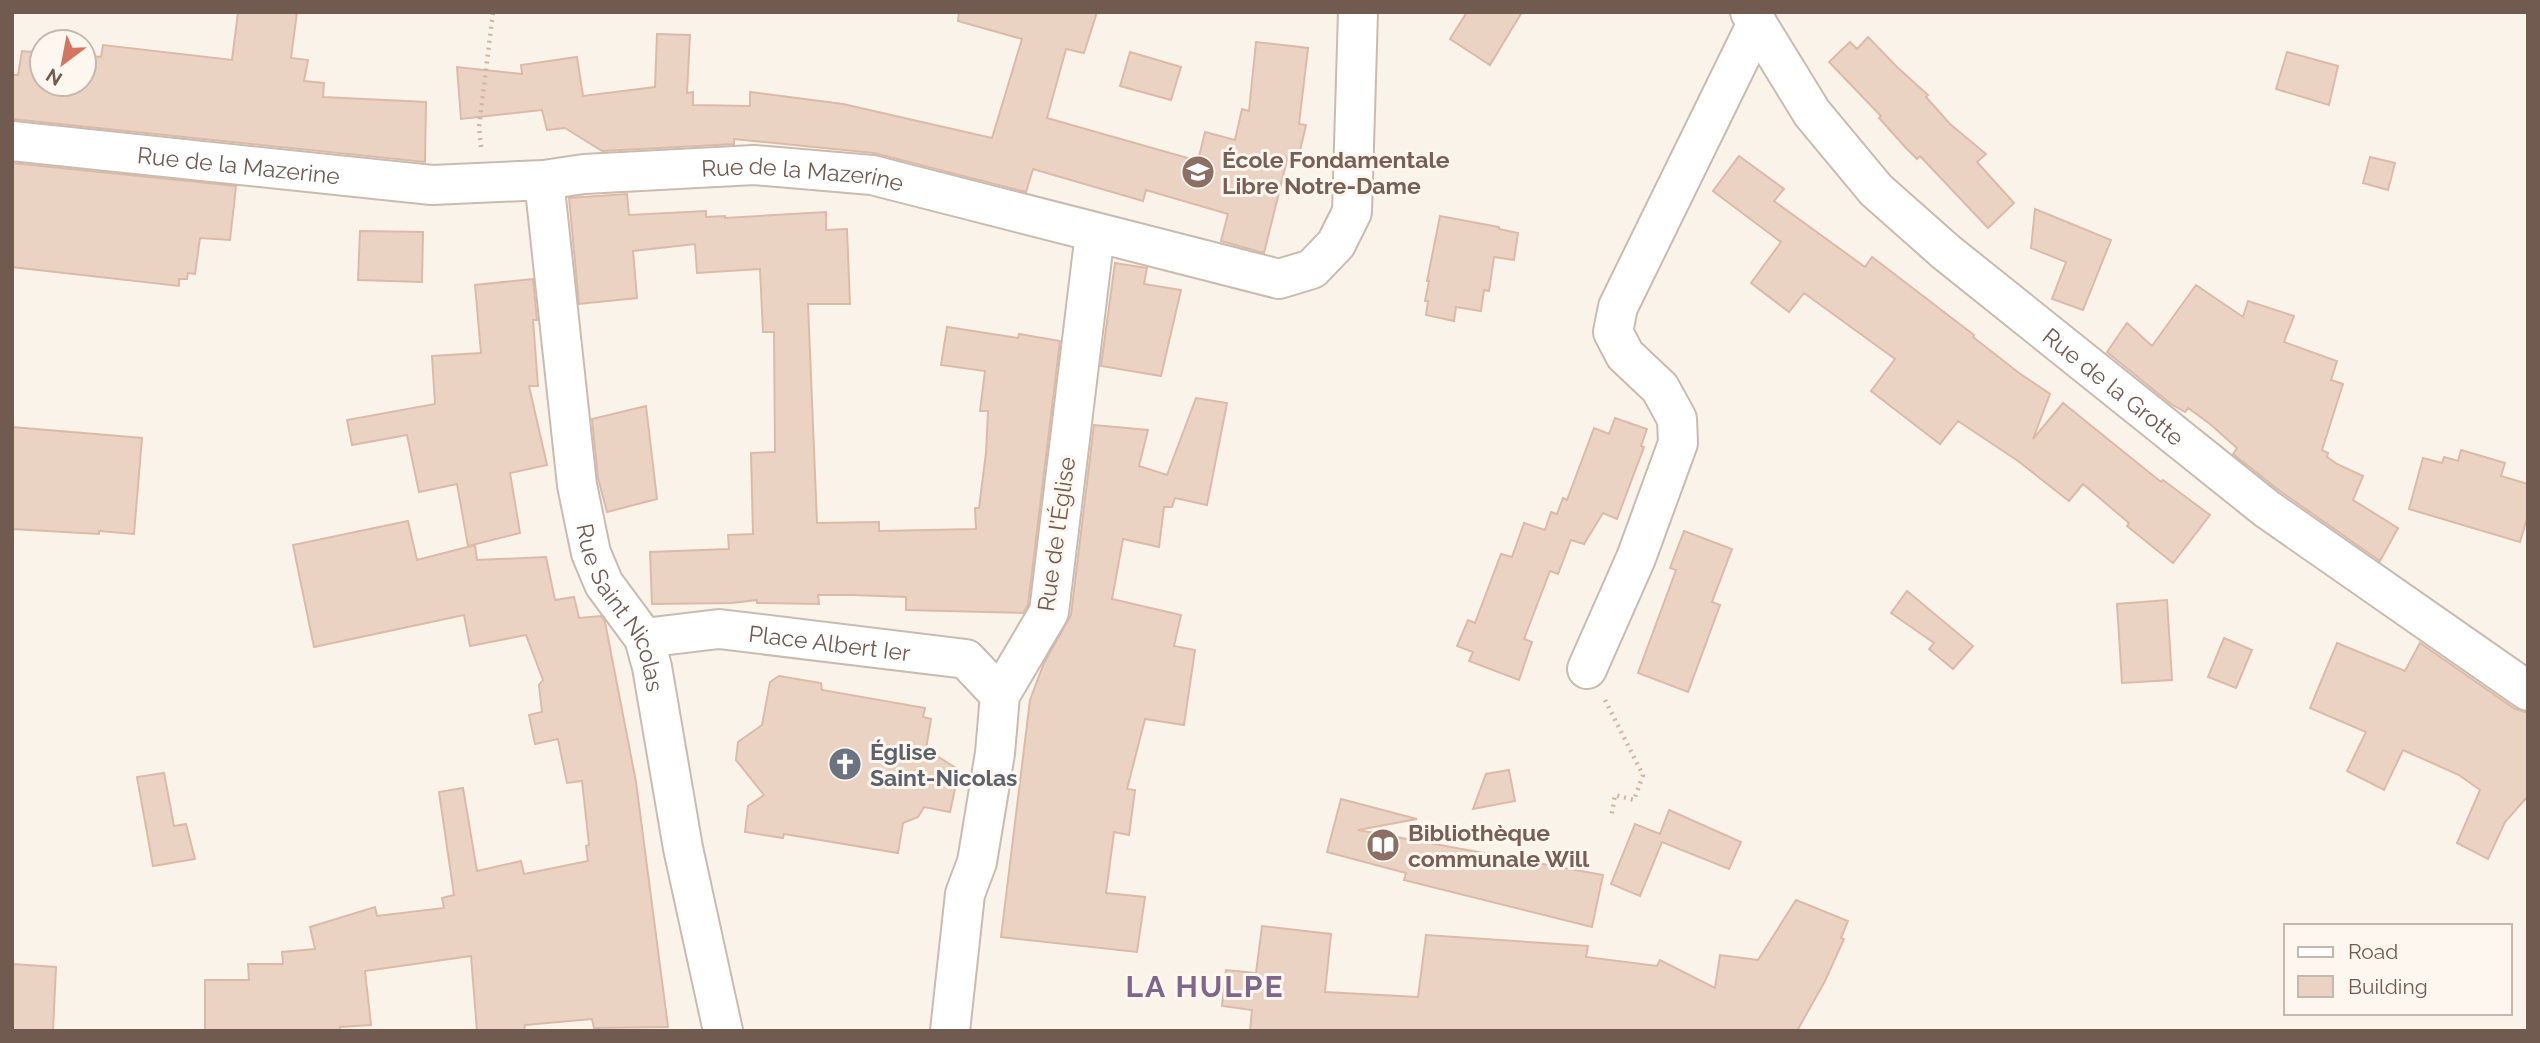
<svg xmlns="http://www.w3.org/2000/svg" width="2540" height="1043" font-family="Raleway,sans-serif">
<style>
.building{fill:#ebd3c4;stroke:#dcbaa7;stroke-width:2}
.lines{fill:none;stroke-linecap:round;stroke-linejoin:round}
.minor-casing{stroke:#cabbb0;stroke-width:42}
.path{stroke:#d0b6a7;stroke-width:4.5;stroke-dasharray:2 5;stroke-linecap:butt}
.minor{stroke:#fff;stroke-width:38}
.labels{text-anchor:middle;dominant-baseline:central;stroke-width:6;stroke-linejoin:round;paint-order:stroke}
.education-label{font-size:23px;font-weight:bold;fill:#785e54;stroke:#fdf7ef;text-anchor:start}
.street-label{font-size:23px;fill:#715b50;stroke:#fdf7ef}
.worship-label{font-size:23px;font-weight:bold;fill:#5b616d;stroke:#fdf7ef;text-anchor:start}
.district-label{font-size:30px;font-weight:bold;letter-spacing:2px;fill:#7f678c;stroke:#fdf7ef}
</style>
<rect width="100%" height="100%" fill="#faf3e9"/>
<path class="building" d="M 238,12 L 297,12 L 291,58 L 308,60 L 304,81 L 324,83 L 323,97 L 426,102 L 425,162 L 12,119 L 12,75 L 18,75 L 22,51 L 42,53 L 42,84 L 84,84 L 84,55 L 101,57 L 103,45 L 232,60 Z
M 959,12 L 1097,12 L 1084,53 L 1066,49 L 1047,118 L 1198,161 L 1205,132 L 1235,140 L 1242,109 L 1249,111 L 1256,42 L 1308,48 L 1299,124 L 1306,125 L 1298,159 L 1288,156 L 1264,253 L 1221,241 L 1228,214 L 1146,190 L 1143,201 L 1033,169 L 1026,192 L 874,153 L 734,139 L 734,144 L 602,151 L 565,128 L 547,130 L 542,110 L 461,119 L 457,67 L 522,74 L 521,65 L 577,57 L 583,96 L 655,87 L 657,34 L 690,35 L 687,93 L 693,92 L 693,105 L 750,106 L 750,92 L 843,104 L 992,138 L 1022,39 L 958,21 Z
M 1467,12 L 1522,12 L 1490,65 L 1450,39 Z
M 1868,37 L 1897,67 L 1928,95 L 1926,97 L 1950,124 L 1986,154 L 1977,162 L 2014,203 L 1988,228 L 1920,156 L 1917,159 L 1906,148 L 1879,118 L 1881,116 L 1829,62 L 1850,42 L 1857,49 Z
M 1130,52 L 1181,67 L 1171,100 L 1120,86 Z
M 2287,52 L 2338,66 L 2329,105 L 2276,89 Z
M 1739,156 L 1784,189 L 1774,201 L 1865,267 L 1872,257 L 1974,335 L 1973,337 L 2019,373 L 2050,394 L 2033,439 L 2063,403 L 2161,482 L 2163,480 L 2210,515 L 2173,563 L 2127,526 L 2129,523 L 2083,484 L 2069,501 L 2018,461 L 1958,421 L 1940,444 L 1871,391 L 1895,359 L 1804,293 L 1789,312 L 1751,283 L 1781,242 L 1713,191 Z
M 2370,157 L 2395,163 L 2388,190 L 2363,183 Z
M 12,163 L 236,186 L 230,240 L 200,238 L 195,274 L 188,273 L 187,279 L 179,279 L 179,286 L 12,267 Z
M 627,194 L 629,215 L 706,211 L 706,217 L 725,216 L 725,218 L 826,212 L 826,230 L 847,229 L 850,304 L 808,304 L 817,523 L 879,522 L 879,531 L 976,529 L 975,508 L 979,508 L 986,453 L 988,411 L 980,411 L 985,371 L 941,365 L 947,327 L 1018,338 L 1019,334 L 1060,341 L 1028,605 L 1023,613 L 906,610 L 906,597 L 853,595 L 818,595 L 819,604 L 757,603 L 757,600 L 732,603 L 652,604 L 650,552 L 729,549 L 728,535 L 753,534 L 751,453 L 775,452 L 774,332 L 763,332 L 760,269 L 697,273 L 695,244 L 633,251 L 637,298 L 579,304 L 569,198 Z
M 2035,209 L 2111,240 L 2083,310 L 2052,299 L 2066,262 L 2031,248 Z
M 1440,216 L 1499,227 L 1499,229 L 1518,233 L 1514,260 L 1494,257 L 1489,291 L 1484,290 L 1481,311 L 1456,307 L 1454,321 L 1426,315 L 1428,301 L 1425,301 L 1429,281 L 1427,281 Z
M 360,231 L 423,232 L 422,282 L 358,280 Z
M 1115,263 L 1147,268 L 1144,284 L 1181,290 L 1161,376 L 1101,366 Z
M 533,279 L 537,320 L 533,320 L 538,386 L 529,386 L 547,465 L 510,473 L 520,533 L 468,546 L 457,484 L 419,492 L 407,435 L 352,445 L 347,420 L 435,404 L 432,356 L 481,353 L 475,285 Z
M 2196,285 L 2243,317 L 2248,301 L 2294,316 L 2284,342 L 2337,361 L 2331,380 L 2343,384 L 2322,450 L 2328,453 L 2327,457 L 2337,464 L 2363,476 L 2353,500 L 2398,528 L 2380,561 L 2280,491 L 2233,454 L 2237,448 L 2210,424 L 2188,408 L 2185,412 L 2171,404 L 2107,352 L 2127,323 L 2152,346 Z
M 1196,398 L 1227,403 L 1207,505 L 1175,498 L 1172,507 L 1164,507 L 1159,547 L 1123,539 L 1112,599 L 1181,615 L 1174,646 L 1195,650 L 1184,725 L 1145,719 L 1127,789 L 1135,790 L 1129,835 L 1114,832 L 1106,893 L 1145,897 L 1137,952 L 1001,937 L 1030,700 L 1044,663 L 1071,615 L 1094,425 L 1148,430 L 1139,466 L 1167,475 Z
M 646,406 L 657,499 L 607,512 L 598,478 L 592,419 Z
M 1615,418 L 1647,429 L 1641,446 L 1644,447 L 1617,519 L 1603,513 L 1584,544 L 1571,540 L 1558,574 L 1550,571 L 1524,639 L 1532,642 L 1519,680 L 1469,661 L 1473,652 L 1457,646 L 1468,620 L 1475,623 L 1501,554 L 1512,557 L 1524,523 L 1545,530 L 1551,512 L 1557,514 L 1563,498 L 1567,500 L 1594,428 L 1609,434 Z
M 12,427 L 142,438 L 134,534 L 99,531 L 99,534 L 12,529 Z
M 2461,450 L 2505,463 L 2501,476 L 2528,484 L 2528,515 L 2520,542 L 2409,509 L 2423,458 L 2442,463 L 2444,457 L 2458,461 Z
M 408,521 L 417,560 L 475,545 L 477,560 L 546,557 L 555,600 L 574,597 L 579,618 L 601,616 L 605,622 L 636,782 L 668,1027 L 594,1028 L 592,1019 L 525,1025 L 524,1031 L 477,1031 L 471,956 L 365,971 L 371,1025 L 340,1027 L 340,1031 L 205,1031 L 205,980 L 249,980 L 248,964 L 283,964 L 282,952 L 315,949 L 310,927 L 375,907 L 377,916 L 444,908 L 442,898 L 454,895 L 439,792 L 463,788 L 477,871 L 521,861 L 524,874 L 588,861 L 586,846 L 589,845 L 582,781 L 567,783 L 558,739 L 535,744 L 529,715 L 542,712 L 539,685 L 543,680 L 526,635 L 470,646 L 464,615 L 314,647 L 293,545 Z
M 1684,531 L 1732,549 L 1712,602 L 1720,605 L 1688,692 L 1638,673 L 1676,570 L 1670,568 Z
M 1907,591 L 1973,646 L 1953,669 L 1929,649 L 1934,643 L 1891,613 Z
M 2167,600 L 2172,680 L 2122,683 L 2117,604 Z
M 2224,638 L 2252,650 L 2236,688 L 2208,677 Z
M 2337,643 L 2405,671 L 2420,643 L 2515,709 L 2528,713 L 2528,796 L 2505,822 L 2488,859 L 2457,843 L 2480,790 L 2459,775 L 2403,750 L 2384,790 L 2347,771 L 2366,732 L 2310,708 Z
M 779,676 L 821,683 L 822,690 L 925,708 L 923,717 L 931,719 L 926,749 L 959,770 L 950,812 L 924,807 L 918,817 L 903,823 L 898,853 L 784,834 L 783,838 L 745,832 L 748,806 L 764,795 L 736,760 L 738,742 L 762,725 L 770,682 Z
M 1509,770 L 1515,801 L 1473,809 L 1486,774 Z
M 164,773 L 174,826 L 186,824 L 195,859 L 153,866 L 137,777 Z
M 1341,799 L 1417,819 L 1358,830 L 1603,875 L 1592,927 L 1404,880 L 1406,873 L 1327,852 Z
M 1669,810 L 1741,842 L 1729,869 L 1662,842 L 1640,896 L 1611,884 L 1635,824 L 1660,834 Z
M 1796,900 L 1848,921 L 1841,938 L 1844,939 L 1825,981 L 1797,1031 L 1250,1031 L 1252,1010 L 1222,1006 L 1226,970 L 1256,973 L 1262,926 L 1331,934 L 1325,992 L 1418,997 L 1426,935 L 1588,946 L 1586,957 L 1657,966 L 1660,960 L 1715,988 L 1720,955 L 1758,960 Z
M 12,964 L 56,967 L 53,1031 L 12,1031 Z"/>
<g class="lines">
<defs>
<g id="minor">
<path id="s1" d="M 1750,12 L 1812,113 L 1876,190 L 1946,252 L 2267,509 L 2528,691"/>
<path id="s2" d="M 12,141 L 432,185 L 544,180 L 584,174 L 754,165 L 872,175 L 1279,279 L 1312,269 L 1336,244 L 1352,212 L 1358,12"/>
<path id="s3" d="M 544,180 L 577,485 L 591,553 L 604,584 L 644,638 L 652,667 L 683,848 L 723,1031"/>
<path id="s4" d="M 644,638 L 719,629 L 966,659 L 1000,695"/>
<path d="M 1587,669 L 1636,558 L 1678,443 L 1677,419 L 1660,388 L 1625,355 L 1613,332 L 1618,307 L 1757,23"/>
<path d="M 950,1031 L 965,894 L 977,862 L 995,753 L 1000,695 L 1049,612 L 1095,233"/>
</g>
</defs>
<use href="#minor" class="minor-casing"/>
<path class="path" d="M 481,147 L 479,127 L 493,12
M 1605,700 L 1643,775 L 1634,800 L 1615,795 L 1611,818"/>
<use href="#minor" class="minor"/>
</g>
<defs>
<symbol id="school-disc" viewBox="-11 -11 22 22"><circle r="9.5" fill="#8d6e63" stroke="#fdf7ef"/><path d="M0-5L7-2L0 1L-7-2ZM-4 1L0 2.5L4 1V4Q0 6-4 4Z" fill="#fff"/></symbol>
<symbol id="church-disc" viewBox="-11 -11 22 22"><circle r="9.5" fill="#6b7280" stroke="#fdf7ef"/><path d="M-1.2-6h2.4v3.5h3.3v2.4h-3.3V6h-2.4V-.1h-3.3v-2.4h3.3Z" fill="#fff"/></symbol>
<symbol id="library-disc" viewBox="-11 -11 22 22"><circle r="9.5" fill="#8d6e63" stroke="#fdf7ef"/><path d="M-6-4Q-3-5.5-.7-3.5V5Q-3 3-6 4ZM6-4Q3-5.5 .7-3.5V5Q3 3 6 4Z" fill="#fff"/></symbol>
</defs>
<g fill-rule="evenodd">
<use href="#school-disc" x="1179" y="153" width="38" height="38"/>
<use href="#church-disc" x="826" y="745" width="38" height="38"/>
<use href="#library-disc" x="1364" y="826" width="38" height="38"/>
</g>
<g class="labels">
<g class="education-label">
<text x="1222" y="159">École Fondamentale<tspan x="1222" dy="26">Libre Notre-Dame</tspan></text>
<text x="1408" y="832">Bibliothèque<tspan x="1408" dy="26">communale Will</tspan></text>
</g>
<g class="street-label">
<text stroke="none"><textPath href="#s2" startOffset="228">Rue de la Mazerine</textPath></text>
<text stroke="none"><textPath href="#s2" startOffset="794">Rue de la Mazerine</textPath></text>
<text stroke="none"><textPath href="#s1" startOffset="527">Rue de la Grotte</textPath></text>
<text transform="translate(1056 534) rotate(-82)">Rue de l'Église</text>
<text stroke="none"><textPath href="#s3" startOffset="439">Rue Saint Nicolas</textPath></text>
<text stroke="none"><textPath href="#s4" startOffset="187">Place Albert Ier</textPath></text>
</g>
<g class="worship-label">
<text x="870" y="751">Église<tspan x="870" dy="26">Saint-Nicolas</tspan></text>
</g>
<g class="district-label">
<text x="1205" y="986">LA HULPE</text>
</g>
</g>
<rect width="2540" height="1043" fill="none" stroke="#715b50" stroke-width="28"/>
<rect x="2284" y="924" width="228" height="91" fill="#fdf7ef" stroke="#c5b9af" stroke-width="2"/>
<rect x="2298" y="947" width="35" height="10" fill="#ffffff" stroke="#c5b9af" stroke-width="2"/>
<text x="2348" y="959" font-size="21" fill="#715b50">Road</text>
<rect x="2298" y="976" width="35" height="21" fill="#ebd3c4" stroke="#c5b9af" stroke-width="2"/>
<text x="2348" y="994" font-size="21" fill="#715b50">Building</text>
<g transform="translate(63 63) rotate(212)"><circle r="33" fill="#fdf7ef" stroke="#c5b9af" stroke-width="2"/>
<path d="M0-5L12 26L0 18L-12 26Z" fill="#d3765f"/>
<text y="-10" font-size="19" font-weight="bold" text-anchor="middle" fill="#715b50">N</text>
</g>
</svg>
